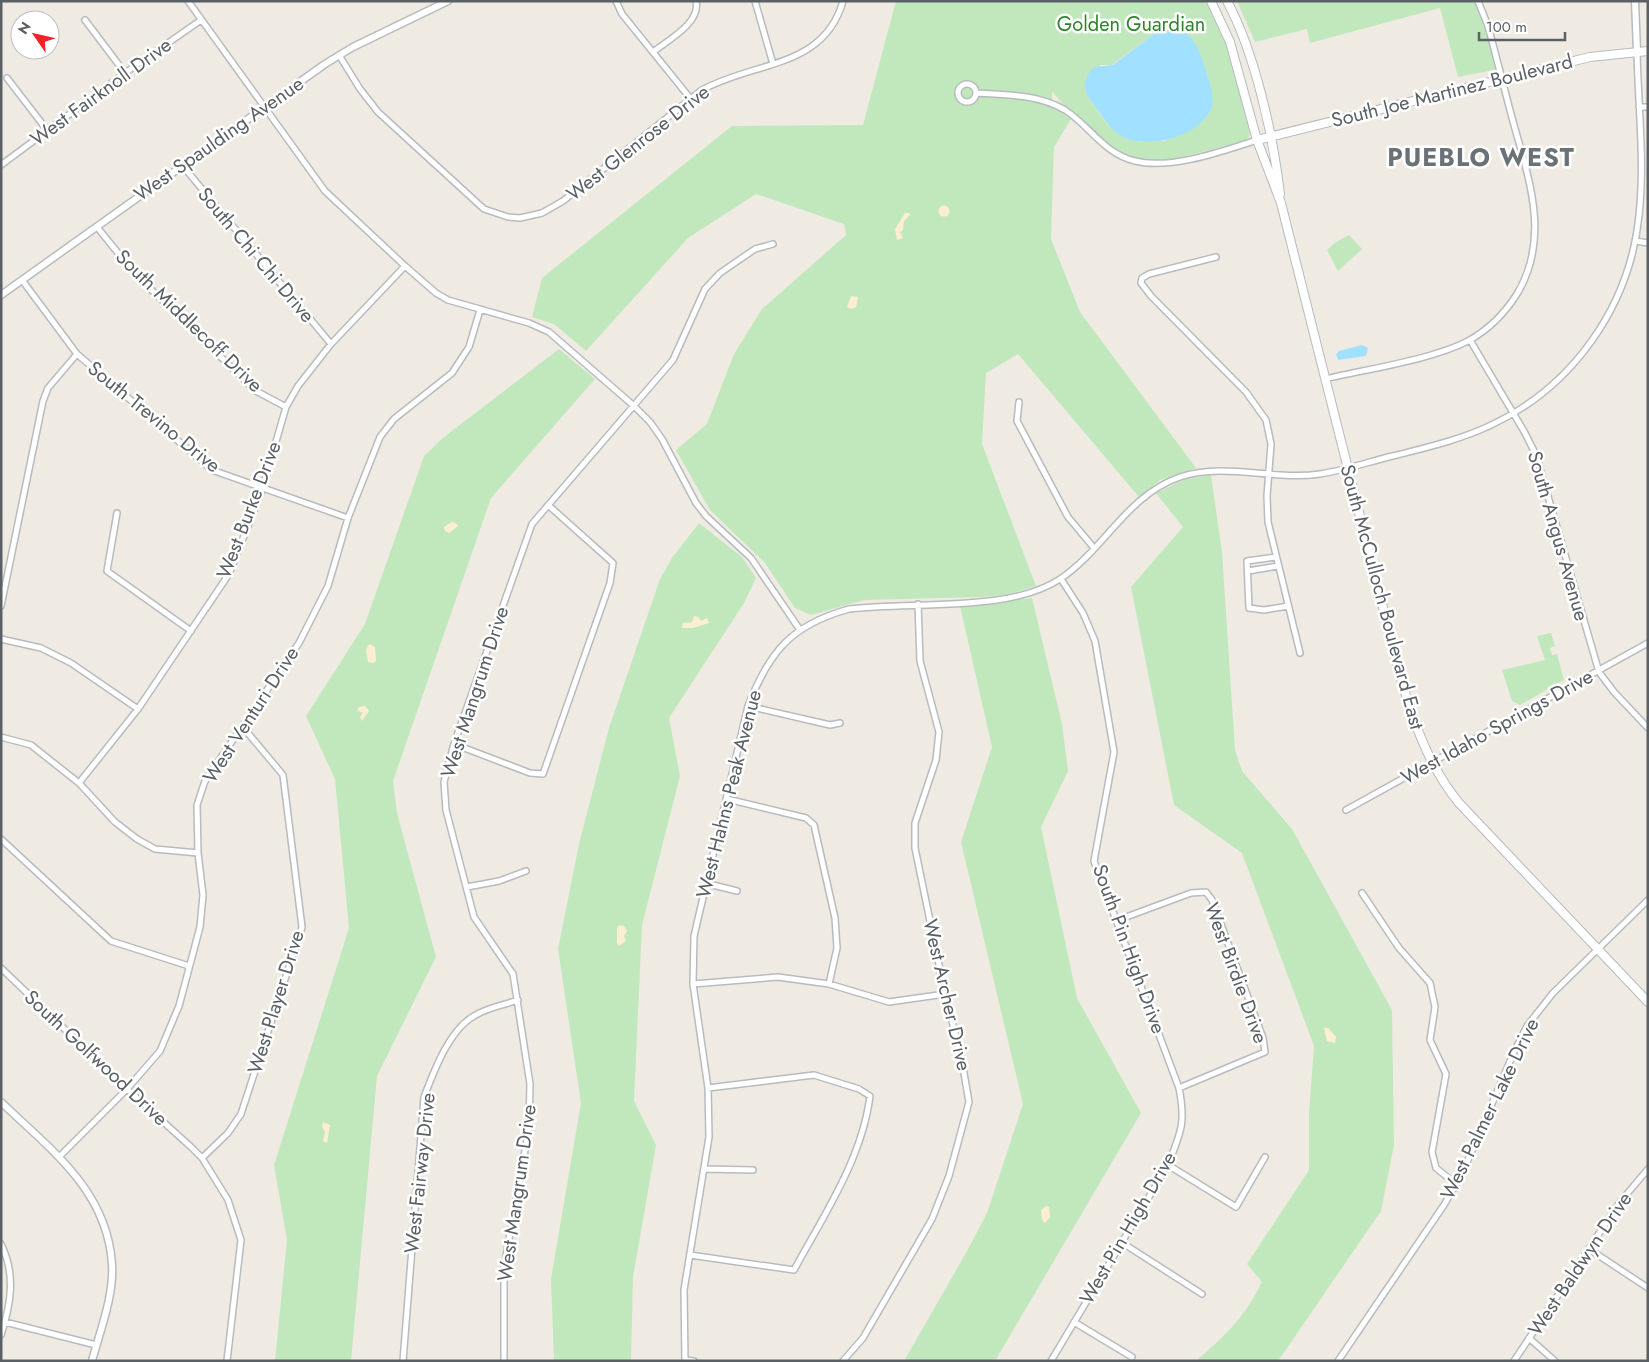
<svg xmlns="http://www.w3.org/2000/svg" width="1649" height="1362" font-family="Jost,sans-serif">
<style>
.green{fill:#c1e8bd;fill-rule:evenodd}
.sand{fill:#fdeecf}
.water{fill:#a2e0ff}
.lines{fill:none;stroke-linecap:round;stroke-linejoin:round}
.minor-casing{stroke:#b7bbc0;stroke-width:8}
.tertiary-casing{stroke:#b7bbc0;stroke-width:9}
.secondary-casing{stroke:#b6bbc0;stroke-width:10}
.minor{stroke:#fff;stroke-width:5}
.tertiary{stroke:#fff;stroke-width:6}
.secondary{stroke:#fff;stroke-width:8}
.labels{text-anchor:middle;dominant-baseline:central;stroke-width:5;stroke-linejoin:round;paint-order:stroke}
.park-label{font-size:20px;fill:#31822d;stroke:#fff}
.street-label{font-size:20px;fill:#5a6064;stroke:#fff}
.district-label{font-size:25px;font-weight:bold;letter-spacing:1px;fill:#6b7276;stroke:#fff}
</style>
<rect width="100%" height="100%" fill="#efebe2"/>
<path class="green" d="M 896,1 L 1207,1 C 1232,42 1240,87 1250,133 L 1248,140 L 1167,161 L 1136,159 L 1111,147 L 1065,107 L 1052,91 L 1052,103 L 1065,111 L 1071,119 L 1054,147 L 1051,239 L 1080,312 L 1196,468 L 1160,480 L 1139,497 L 1018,354 L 986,373 L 982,444 L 1036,586 L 1006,595 L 980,597 L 864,600 L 811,615 L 795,608 L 765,563 L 710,510 L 676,450 L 707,424 L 734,354 L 762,309 L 846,235 L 844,224 L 756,194 L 688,238 L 586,351 L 554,324 L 532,317 L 542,278 L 732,126 L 863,125 ZM 1169,26 L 1195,127 L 1164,141 L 1139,142 L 1109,126 L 1092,103 L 1100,65 L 1112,65 L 1151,36 Z
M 1237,1 L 1478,1 L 1499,69 L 1458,77 L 1440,8 L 1310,43 L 1307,29 L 1255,42 Z
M 1349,235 L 1362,249 L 1338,271 L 1327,250 L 1336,242 Z
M 559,349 L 595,379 L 491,498 L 393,781 L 397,813 L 436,957 L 377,1076 L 351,1361 L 275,1361 L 287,1240 L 274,1165 L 349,928 L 335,779 L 306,716 L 365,624 L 424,456 L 444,437 Z
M 1211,475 L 1222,552 L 1235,750 L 1242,771 L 1292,829 L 1392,1010 L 1394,1145 L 1381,1211 L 1278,1361 L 1196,1361 C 1226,1335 1244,1318 1262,1282 L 1247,1264 L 1309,1170 L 1309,1113 L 1314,1046 L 1242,853 L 1174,805 L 1131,587 L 1183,527 L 1156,493 L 1186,479 Z
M 699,523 L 742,557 L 756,578 L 744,603 L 669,718 L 680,776 L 642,925 L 634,1101 L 656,1145 L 633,1277 L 631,1361 L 554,1361 L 551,1279 L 581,1103 L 558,949 L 579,844 L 609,728 L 660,579 L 672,558 Z
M 1032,598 L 1062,724 L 1068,771 L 1041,827 L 1077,998 L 1141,1113 L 995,1361 L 904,1361 L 966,1253 L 987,1213 L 1023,1104 L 961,842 L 992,747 L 960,606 Z
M 1551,633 L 1555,646 L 1550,648 L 1552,655 L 1557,654 L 1564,680 L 1520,705 L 1512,701 L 1502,670 L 1545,660 L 1537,636 Z"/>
<path class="sand" d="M938.5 211a5.5 5.5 0 1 1 11 0a5.5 5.5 0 1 1-11 0Z
M 905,213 L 909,213 L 910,215 L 904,221 L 903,230 L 900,232 L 903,238 L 897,240 L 895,229 Z
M 851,296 L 858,297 L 856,307 L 851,309 L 847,307 Z
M 452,522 L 457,524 L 458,526 L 449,533 L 445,531 L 444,527 Z
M 694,616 L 698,617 L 701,621 L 707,618 L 709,623 L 693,628 L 682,628 L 683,623 L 692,622 Z
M 369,644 L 375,647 L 376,661 L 373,663 L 368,662 L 366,650 Z
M 365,706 L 369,711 L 362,721 L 360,717 L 363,713 L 357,710 L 359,707 Z
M 619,925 L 624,926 L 627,931 L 624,936 L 626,941 L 619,946 L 617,943 L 617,929 Z
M 1324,1028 L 1328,1028 L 1336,1037 L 1335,1043 L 1327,1041 Z
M 323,1122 L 330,1125 L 327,1143 L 323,1141 L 325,1132 L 322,1126 Z
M 1046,1206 L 1049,1207 L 1050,1217 L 1045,1223 L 1042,1220 L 1041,1210 Z"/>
<path class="water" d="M 1169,26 C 1188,26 1198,46 1203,62 C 1207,74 1215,94 1212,106 C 1203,135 1156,147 1130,140 C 1117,136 1109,126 1102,116 C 1090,99 1075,87 1094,67 L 1113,65 L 1151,36 Z
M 1362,345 L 1368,348 L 1366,356 L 1338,360 L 1336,354 L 1339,351 Z"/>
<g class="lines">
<defs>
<path id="minor" d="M 188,1 L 325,191 L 405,266 L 436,293 L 448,300 L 529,323 L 549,332 L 634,406 L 650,422 L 662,439 L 696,503 L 706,516 L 751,558 L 800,630
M 616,1 L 622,14 L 690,98
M 755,1 L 773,64
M 85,20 L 125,73
M 653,52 C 668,40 701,23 696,1
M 339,55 L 360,89 L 378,112 L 484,209 L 508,217 L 520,218 L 542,213 L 563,201 L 702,90 C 754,61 824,69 843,1
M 7,78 L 47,130
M958 93a9 9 0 1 1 18 0a9 9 0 1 1-18 0Z
M 976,93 C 1006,95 1038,94 1065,110 C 1090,126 1103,153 1135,161 C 1170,170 1223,151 1257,140
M 1639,107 L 1648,107
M 1,165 L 125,73 L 201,20
M 182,165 L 331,344
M 97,227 L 135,274 L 256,391 L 286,407
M 1636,241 L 1648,243
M 1216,257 L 1149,274 L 1142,278 L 1141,283 L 1151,296 L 1246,392 L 1266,420 L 1271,444 L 1267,496 L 1268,522 L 1300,653
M 22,280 L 77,354 L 212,470 L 348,518
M 1470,340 L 1525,433 L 1536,455 L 1599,672 L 1614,692 L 1648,728
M 1325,379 C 1367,369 1431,360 1468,341 C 1488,330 1505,313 1517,294 C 1550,239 1530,182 1514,125 C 1505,92 1497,59 1488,26 L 1478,1
M 1019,402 L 1017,421 L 1068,517 L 1094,548
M 117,513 L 107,571 L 191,631
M 1276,557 L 1247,561 L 1249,608 L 1264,610 L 1288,606
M 1248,571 L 1278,566
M 1,606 L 43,401 L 48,388 L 77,354
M 1,639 L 41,648 L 71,663 L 138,709
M 748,706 L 830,725 L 840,723
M 1,737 L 31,745 L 79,783 L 115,822 L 137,839 L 155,849 L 198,853
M 454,744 L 530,773 L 543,774 L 610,583 L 613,563 L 548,505
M 79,783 L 138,709 L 229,574 L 262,490 L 286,407 L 298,386 L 331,344 L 405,266
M 727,799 L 806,818 L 814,825 L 835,918 L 837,948 L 829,984
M 1346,810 L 1648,643
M 1,839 L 111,941 L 189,966
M 705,883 L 737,891
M 467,887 L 499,881 L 526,871
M 1362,893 L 1399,948 L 1430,983 L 1435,1007 L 1430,1040 L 1446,1074 L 1432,1152 L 1436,1168 L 1456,1184
M 1118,920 L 1191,893 L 1206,892 L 1212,900 L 1263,1038 L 1265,1052 L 1179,1088
M 1,968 L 127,1089 L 191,1147 L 202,1158 L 228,1200 L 241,1240 L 227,1361
M 693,984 L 778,977 L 829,984 L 889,1002 L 945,994
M 59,1157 L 127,1089 L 160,1051 L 179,1006 L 200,927 L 203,895 L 198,853 L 197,805 L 205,781 L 299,643 L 328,586 L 348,518 L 380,437 L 394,419 L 452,373 L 469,347 L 480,310
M 202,1158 L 228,1133 L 241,1114 L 302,927 L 283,775 L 242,726
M 1168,1165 L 1236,1207 L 1265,1157
M 705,1169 L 753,1170
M 1121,1242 L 1202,1294
M 1,1244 C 16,1274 11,1304 1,1335
M 1589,1249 L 1648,1288
M 690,1255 L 794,1270 C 824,1215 862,1159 870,1096 L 859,1089 L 814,1075 L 708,1088
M 5,1322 L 96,1345
M 1074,1322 L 1132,1357
M 1529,1338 L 1555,1361
M 685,1360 L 694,1361
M 403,1361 L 424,1097 C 434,1071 449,1030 474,1016 C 486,1008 504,1005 518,1000
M 504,1361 L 504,1267 L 529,1128 L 530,1084 L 513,974 L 474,917 L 446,810 L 444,782 L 454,744 L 532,524 L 673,360 L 705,289 L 720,273 L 755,249 L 773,244
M 685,1361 L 684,1290 L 709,1137 L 708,1088 L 693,984 L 694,936 L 748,706 C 769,652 791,625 849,609 C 911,601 1009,613 1060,579 C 1104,550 1127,495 1180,477 C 1226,462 1273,481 1320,474 C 1346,470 1371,461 1397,455 C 1428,447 1459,440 1489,426 C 1572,388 1630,307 1639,215 C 1645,161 1638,105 1637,51
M 843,1361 L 863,1338 L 932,1219 L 949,1176 L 969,1102 L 961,1056 L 945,994 L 915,848 L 915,823 L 936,760 L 939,732 L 920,661 L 918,604
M 1051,1361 L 1168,1165 C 1181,1132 1186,1123 1179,1088 L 1094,861 L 1114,752 L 1095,641 L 1083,613 L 1061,579
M 1338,1361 L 1444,1205 L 1462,1174 L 1514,1052 L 1527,1026 L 1553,993 L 1648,900
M 1514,1361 L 1620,1202 L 1648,1169"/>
<path id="tertiary" d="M 1635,1 L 1637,51
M 1,295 L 325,64 L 353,47 L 448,1
M 1,1102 C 51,1150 107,1190 112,1264 C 114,1296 100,1331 92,1361"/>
<path id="secondary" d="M 1211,1 L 1230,42 L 1257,140 L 1281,203 L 1400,675 C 1413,721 1428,765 1459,803 L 1648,1002
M 1227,1 C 1255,53 1273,135 1280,194
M 1257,140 L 1590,57 L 1648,51"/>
</defs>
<use href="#minor" class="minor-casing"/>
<use href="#tertiary" class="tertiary-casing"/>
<use href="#secondary" class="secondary-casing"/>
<use href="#minor" class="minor"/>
<use href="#tertiary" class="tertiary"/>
<use href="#secondary" class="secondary"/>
</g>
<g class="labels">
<g class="park-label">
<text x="1131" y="24">Golden Guardian</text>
</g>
<g class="street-label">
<text transform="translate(1452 91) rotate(-14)">South Joe Martinez Boulevard</text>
<text transform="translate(101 92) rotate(-36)">West Fairknoll Drive</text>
<text transform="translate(219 139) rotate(-35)">West Spaulding Avenue</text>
<text transform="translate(638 143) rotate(-38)">West Glenrose Drive</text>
<text transform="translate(256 255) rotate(50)">South Chi Chi Drive</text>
<text transform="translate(189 321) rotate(44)">South Middlecoff Drive</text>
<text transform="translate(154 417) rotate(39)">South Trevino Drive</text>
<text transform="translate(249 510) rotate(-69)">West Burke Drive</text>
<text transform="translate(1558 536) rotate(74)">South Angus Avenue</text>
<text transform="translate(1382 597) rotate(75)">South McCulloch Boulevard East</text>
<text transform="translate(475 692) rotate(-72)">West Mangrum Drive</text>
<text transform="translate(251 715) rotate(-57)">West Venturi Drive</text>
<text transform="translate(1497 727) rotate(-29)">West Idaho Springs Drive</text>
<text transform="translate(729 794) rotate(-76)">West Hahns Peak Avenue</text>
<text transform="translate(1129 949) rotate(70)">South Pin High Drive</text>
<text transform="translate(1236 973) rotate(70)">West Birdie Drive</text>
<text transform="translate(947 995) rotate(77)">West Archer Drive</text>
<text transform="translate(276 1002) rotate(-73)">West Player Drive</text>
<text transform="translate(96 1058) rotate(43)">South Golfwood Drive</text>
<text transform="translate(1490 1109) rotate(-64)">West Palmer Lake Drive</text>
<text transform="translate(420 1173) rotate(-84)">West Fairway Drive</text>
<text transform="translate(517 1193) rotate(-82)">West Mangrum Drive</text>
<text transform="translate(1128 1228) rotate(-60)">West Pin High Drive</text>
<text transform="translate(1580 1264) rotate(-56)">West Baldwyn Drive</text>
</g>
<g class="district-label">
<text x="1481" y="157">PUEBLO WEST</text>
</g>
</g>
<rect width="1649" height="1362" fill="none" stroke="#5a6064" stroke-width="5"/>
<g transform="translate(35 35) rotate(304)"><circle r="24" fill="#ffffff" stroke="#bdbfc1"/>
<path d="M0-4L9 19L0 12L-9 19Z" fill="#f62126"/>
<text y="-8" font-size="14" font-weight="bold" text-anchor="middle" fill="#5a6064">N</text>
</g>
<path d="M1479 32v8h86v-8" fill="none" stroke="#5a6064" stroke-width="2.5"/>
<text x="1486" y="32" font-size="15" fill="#5a6064" stroke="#ffffff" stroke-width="4" paint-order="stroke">100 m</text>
</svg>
